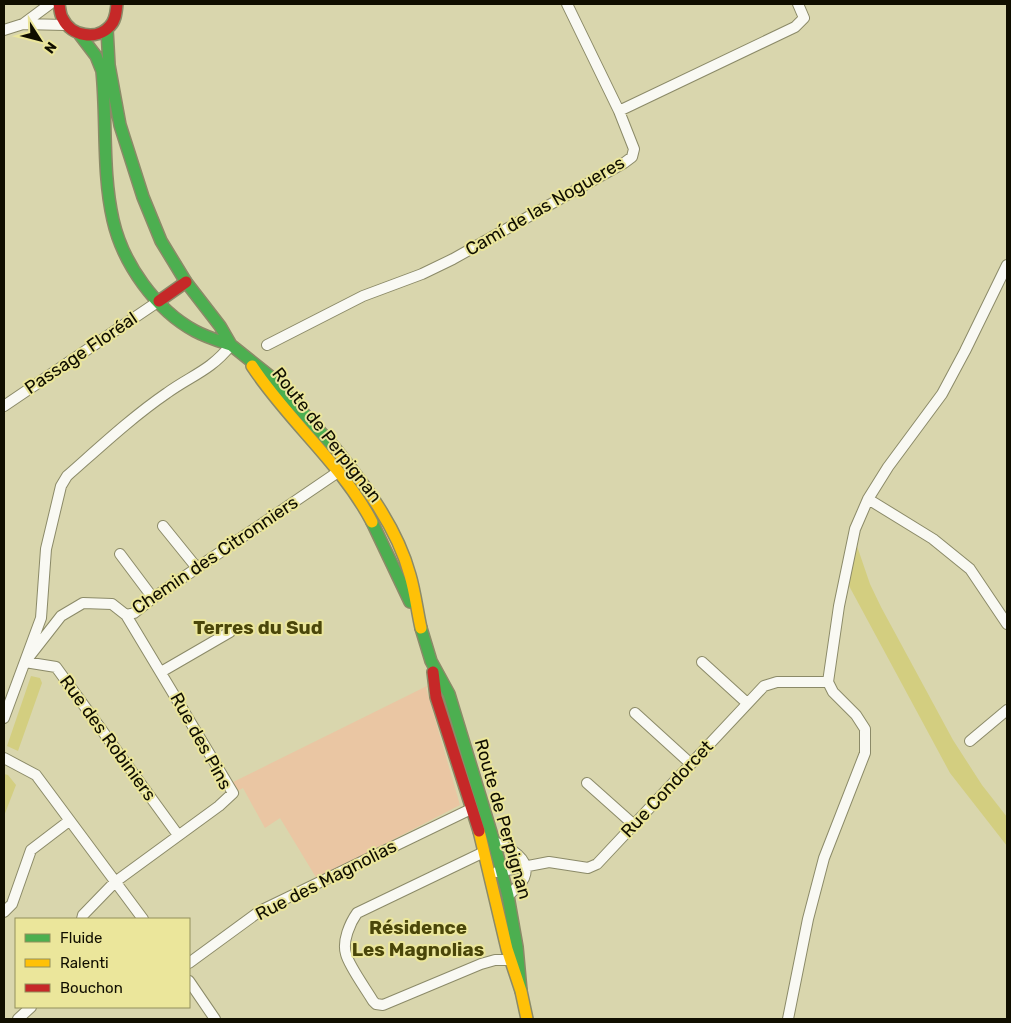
<svg xmlns="http://www.w3.org/2000/svg" width="1011" height="1023" font-family="Rubik,sans-serif">
<style>
.green{fill:#eac6a3}
.water{fill:#d3ce80}
.lines{fill:none;stroke-linecap:round;stroke-linejoin:round}
.street-casing{stroke:#8b8a68;stroke-width:12}
.fast-casing{stroke:#8b8a68;stroke-width:14}
.slow-casing{stroke:#8b8a68;stroke-width:14}
.jam-casing{stroke:#8b8a68;stroke-width:14}
.street{stroke:#f9f9f3;stroke-width:10}
.fast{stroke:#4caf50;stroke-width:11}
.slow{stroke:#ffc107;stroke-width:11}
.jam{stroke:#c62828;stroke-width:11}
.labels{text-anchor:middle;dominant-baseline:central;stroke-width:4;stroke-linejoin:round;paint-order:stroke}
.street-label{font-size:18px;fill:#100e00;stroke:#ebe69b}
.neighbourhood-label{font-size:19px;font-weight:bold;fill:#4a460a;stroke:#ebe69b}
</style>
<rect width="100%" height="100%" fill="#d9d6ad"/>
<path class="green" d="M 431,684 L 433,684 L 426,688 L 460,805 L 317,879 L 280,818 L 265,828 L 243,788 L 232,794 L 227,785 Z"/>
<path class="water" d="M 857,546 L 870,584 L 881,607 L 953,740 L 982,785 L 1007,817 L 1007,846 L 950,773 L 848,584 Z
M 31,676 L 40,678 L 42,683 L 18,751 L 7,746 Z
M 4,774 L 8,775 L 16,785 L 4,816 Z"/>
<g class="lines">
<defs>
<path id="street" d="M 50,4 L 23,24 L 65,25
M 567,4 L 619,111
M 4,30 L 23,24
M 267,345 L 363,296 L 422,274 L 453,259 L 624,163 L 632,157 L 634,149 L 619,111 L 795,27 L 804,18 L 798,4
M 4,406 L 159,301
M 868,499 L 933,539 L 970,569 L 1007,624
M 163,526 L 197,568
M 120,554 L 153,598
M 702,662 L 747,703
M 161,672 L 230,632
M 635,713 L 691,764
M 4,718 L 41,618 L 46,549 L 61,486 L 67,476 C 100,447 132,417 167,393 C 192,375 210,371 231,345
M 970,741 L 1007,710
M 4,758 L 36,775 L 143,919
M 587,783 L 633,824
M 178,835 L 56,667 L 25,662 L 61,616 L 83,603 L 112,604 L 126,615 L 134,613 L 153,598 L 338,472
M 494,842 C 509,847 532,859 524,878 C 521,884 513,891 508,896
M 484,852 L 357,913 C 350,923 342,941 346,954 C 349,966 366,989 373,1001 L 376,1004 L 383,1005 L 481,964 L 495,960 L 510,960
M 497,872 L 549,862 L 588,868 L 597,864 L 764,686 L 777,682 L 828,682
M 4,912 L 12,904 L 31,850 L 69,821
M 82,919 L 83,915 L 115,882 L 219,806 L 233,793 L 126,615
M 189,963 L 260,911 L 471,809
M 189,981 L 215,1019
M 18,1019 L 31,1007
M 788,1019 L 808,919 L 824,858 L 865,753 L 865,729 L 856,715 L 833,692 L 828,682 L 839,606 L 855,529 L 868,499 L 888,467 L 942,394 L 965,351 L 1007,265"/>
<path id="fast" d="M 107,29 L 109,65 L 120,125 L 143,197 L 161,241 L 186,282 L 220,326 L 231,345 L 271,377 L 334,447
M 80,35 L 96,56 L 102,71 C 107,120 102,172 113,220 C 123,264 156,310 195,331 C 206,337 219,341 231,345
M 372,522 L 410,602
M 421,628 L 431,661 L 449,694 L 494,842 L 508,896 L 517,947 L 521,991"/>
<path id="slow" d="M 252,366 C 288,421 341,463 372,522
M 334,447 C 365,485 397,527 410,575 C 415,592 417,610 421,628
M 479,831 L 507,949 L 521,991 L 527,1019"/>
<path id="jam" d="M 59,4 C 60,9 60,15 63,19 C 71,36 97,41 110,26 C 116,20 116,12 117,4
M 159,301 L 186,282
M 433,672 L 436,697 L 479,831"/>
</defs>
<use href="#street" class="street-casing"/>
<use href="#fast" class="fast-casing"/>
<use href="#slow" class="slow-casing"/>
<use href="#jam" class="jam-casing"/>
<use href="#street" class="street"/>
<use href="#fast" class="fast"/>
<use href="#slow" class="slow"/>
<use href="#jam" class="jam"/>
</g>
<g class="labels">
<g class="street-label">
<text transform="translate(545 206) rotate(-30)">Camí de las Nogueres</text>
<text transform="translate(81 353) rotate(-34)">Passage Floréal</text>
<text transform="translate(327 435) rotate(52)">Route de Perpignan</text>
<text transform="translate(215 555) rotate(-34)">Chemin des Citronniers</text>
<text transform="translate(108 738) rotate(54)">Rue des Robiniers</text>
<text transform="translate(201 741) rotate(61)">Rue des Pins</text>
<text transform="translate(667 789) rotate(-47)">Rue Condorcet</text>
<text transform="translate(503 819) rotate(74)">Route de Perpignan</text>
<text transform="translate(326 880) rotate(-27)">Rue des Magnolias</text>
</g>
<g class="neighbourhood-label">
<text x="258" y="627">Terres du Sud</text>
<text x="418" y="927">Résidence<tspan x="418" dy="22">Les Magnolias</tspan></text>
</g>
</g>
<rect width="1011" height="1023" fill="none" stroke="#100e00" stroke-width="10"/>
<rect x="15" y="918" width="175" height="90" fill="#ebe69b" stroke="#93905d"/>
<rect x="25" y="934" width="25" height="8" fill="#4caf50" stroke="#93905d"/>
<text x="60" y="943" font-size="15" fill="#100e00">Fluide</text>
<rect x="25" y="959" width="25" height="8" fill="#ffc107" stroke="#93905d"/>
<text x="60" y="968" font-size="15" fill="#100e00">Ralenti</text>
<rect x="25" y="984" width="25" height="8" fill="#c62828" stroke="#93905d"/>
<text x="60" y="993" font-size="15" fill="#100e00">Bouchon</text>
<g transform="translate(40 40) rotate(126)" stroke="#ebe69b" stroke-width="4" paint-order="stroke">
<path d="M0-4L9 19L0 12L-9 19Z" fill="#100e00"/>
<text y="-8" font-size="14" font-weight="bold" text-anchor="middle" fill="#100e00">N</text>
</g>
</svg>
